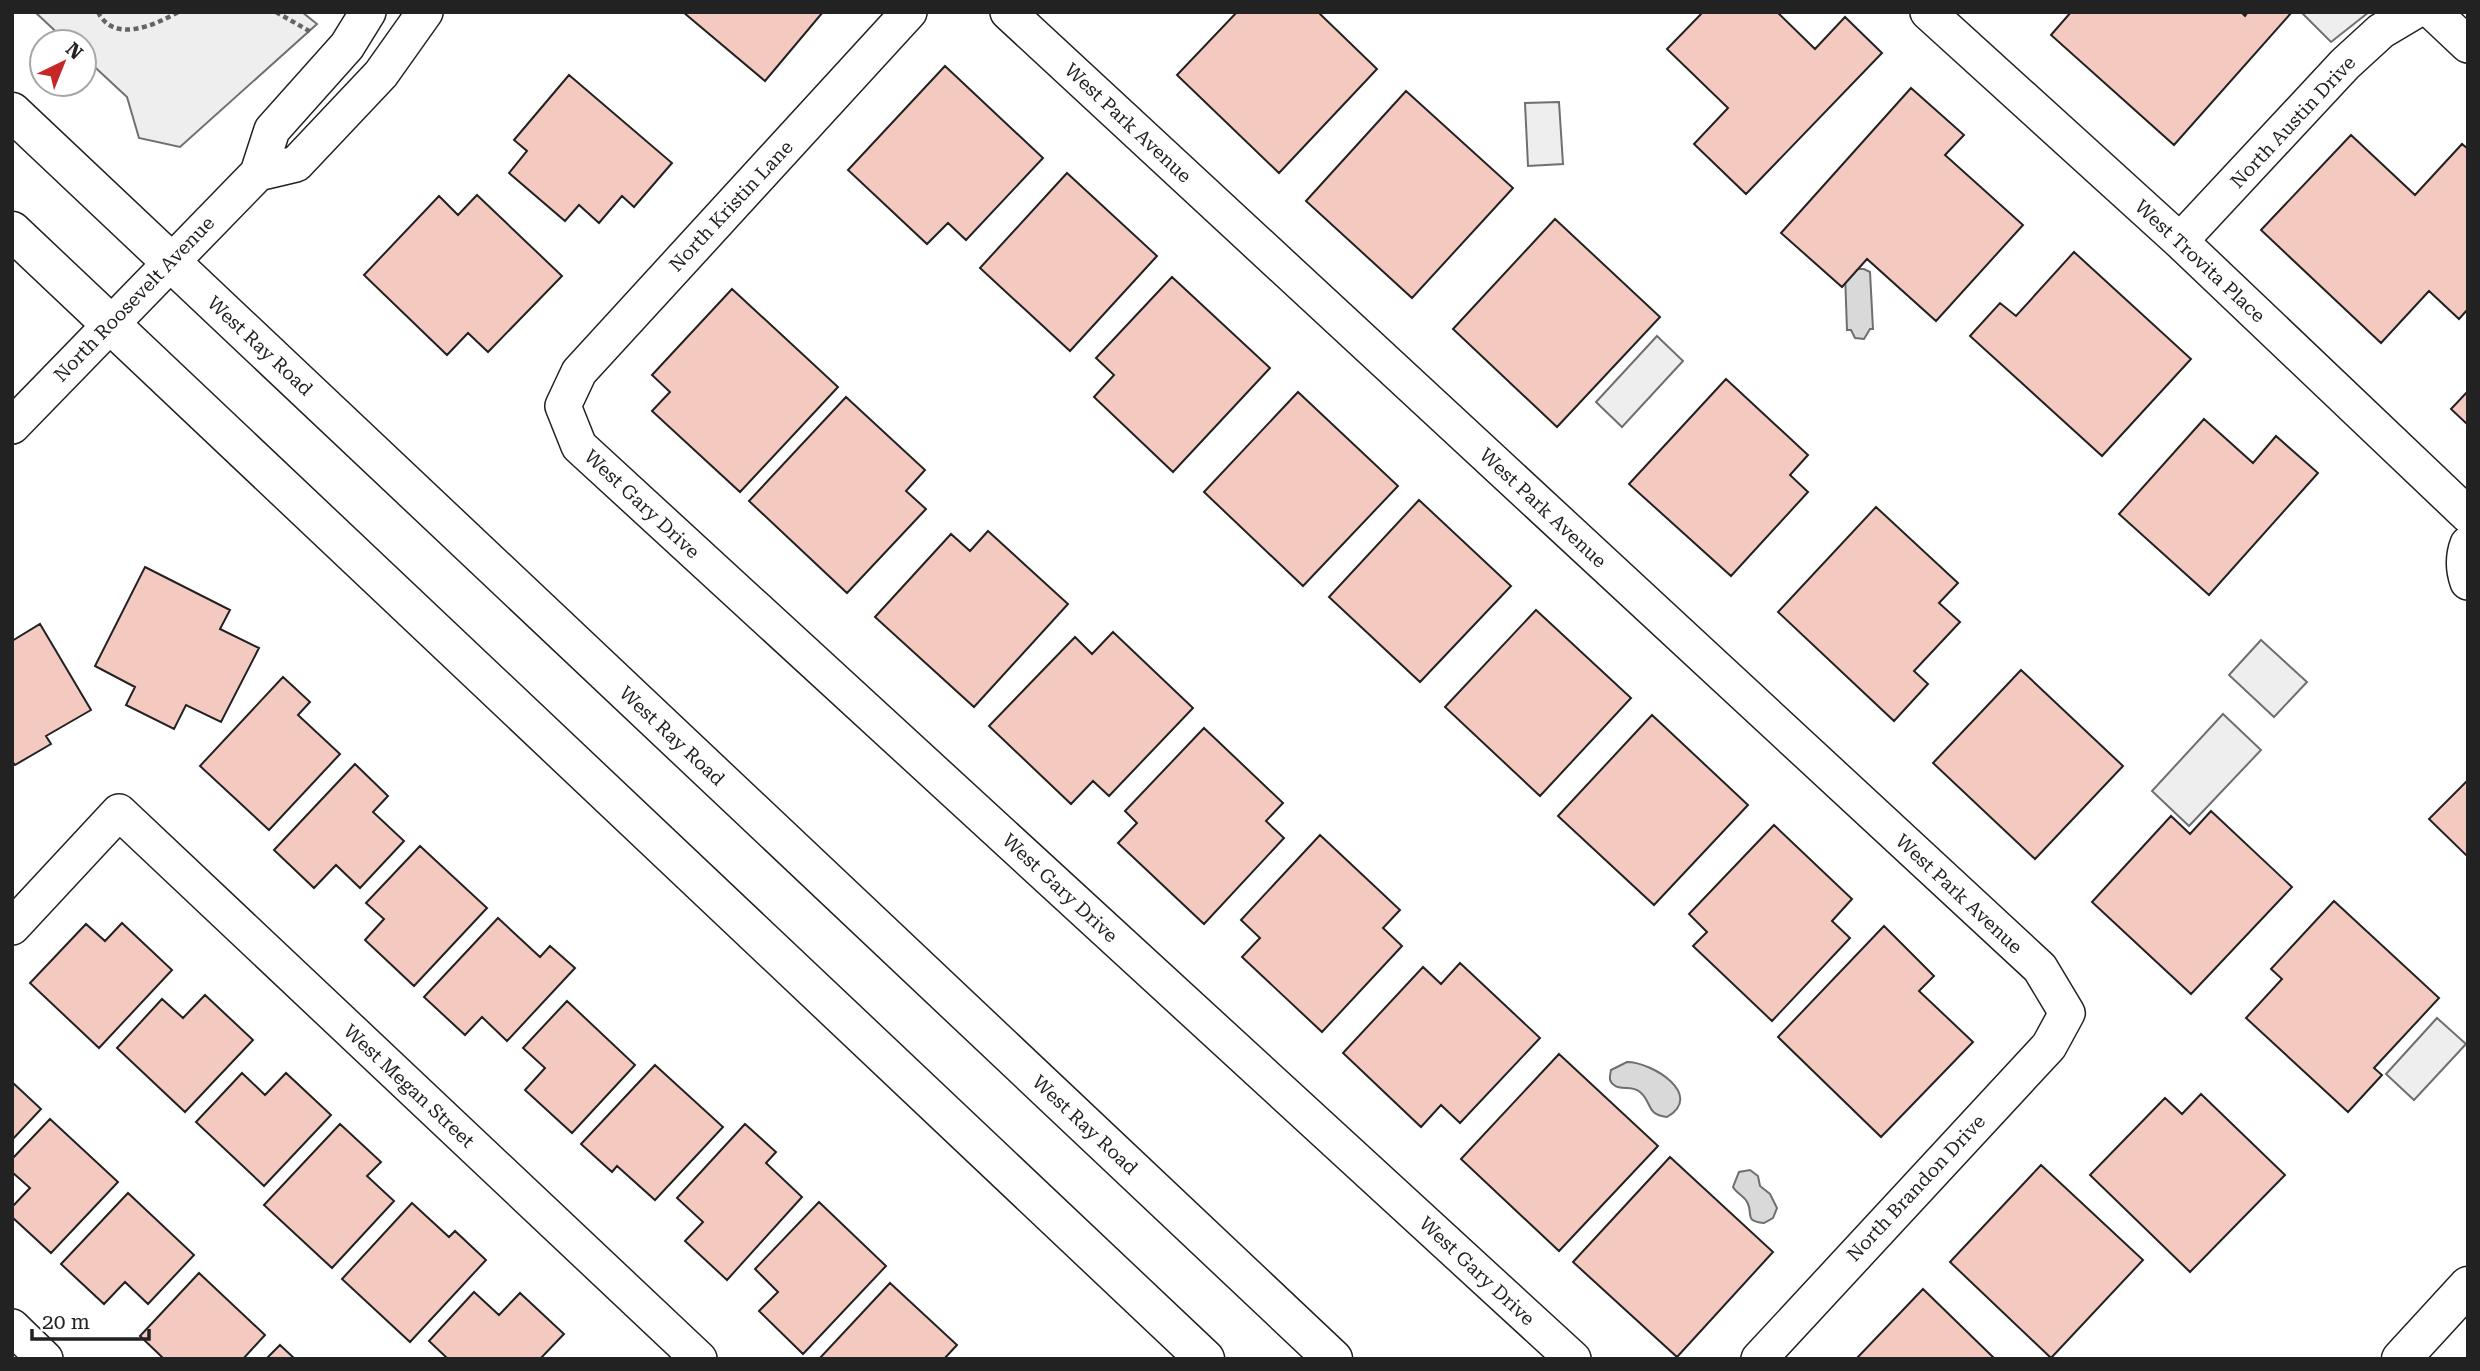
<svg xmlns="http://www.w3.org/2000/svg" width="2480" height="1371" font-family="'Roboto Serif',serif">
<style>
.green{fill:#eee;stroke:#6f6f6f;stroke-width:2}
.water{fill:#d9d9d9;stroke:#6f6f6f;stroke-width:2}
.building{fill:#f3c9c0;stroke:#222;stroke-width:2}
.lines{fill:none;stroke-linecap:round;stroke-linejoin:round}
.minor-casing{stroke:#222;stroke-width:38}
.secondary-casing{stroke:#222;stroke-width:41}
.primary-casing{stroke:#222;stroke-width:41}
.path{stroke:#646464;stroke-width:4.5;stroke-dasharray:5 3.5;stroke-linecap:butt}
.minor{stroke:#fff;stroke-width:35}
.secondary{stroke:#fff;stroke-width:38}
.primary{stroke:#fff;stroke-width:38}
.labels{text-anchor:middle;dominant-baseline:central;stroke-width:5;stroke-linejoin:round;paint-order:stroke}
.street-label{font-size:19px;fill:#222;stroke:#fff}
</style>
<rect width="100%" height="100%" fill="#fff"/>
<path class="green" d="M 35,12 L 302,12 L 317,24 L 180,147 L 139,138 L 127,97 L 84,57 L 84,42 L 67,42 Z
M 2301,12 L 2369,12 L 2331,42 Z
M 1559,102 L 1563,164 L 1528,166 L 1525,103 Z
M 1657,336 L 1683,361 L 1622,427 L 1596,402 Z
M 2261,640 L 2307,682 L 2274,717 L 2229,675 Z
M 2223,714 L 2261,750 L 2189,826 L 2152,791 Z
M 2437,1018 L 2466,1044 L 2414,1100 L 2386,1074 Z"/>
<path class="water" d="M 1849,269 L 1864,269 L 1870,272 L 1873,329 L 1870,329 L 1864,339 L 1855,338 L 1851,330 L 1847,330 L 1845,274 Z
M 1627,1062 C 1652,1062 1705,1095 1667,1117 C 1645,1114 1653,1103 1640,1092 C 1632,1085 1621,1091 1614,1085 C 1608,1081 1610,1076 1611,1070 Z
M 1750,1170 L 1758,1176 L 1760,1186 L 1770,1194 L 1777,1208 L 1773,1218 L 1764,1223 C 1744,1221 1753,1215 1748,1204 C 1746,1197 1737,1194 1733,1187 L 1739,1172 Z"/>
<path class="building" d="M 683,12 L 823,12 L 765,81 Z
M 1237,12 L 1318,12 L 1377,69 L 1279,173 L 1177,75 Z
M 1703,12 L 1777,12 L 1815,49 L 1845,17 L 1882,53 L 1746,194 L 1694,144 L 1728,108 L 1667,49 Z
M 2071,12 L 2241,12 L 2245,16 L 2248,12 L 2292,12 L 2174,145 L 2051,35 Z
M 945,66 L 1043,158 L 966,240 L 948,223 L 927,244 L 848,170 Z
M 569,75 L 672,163 L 634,207 L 622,196 L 599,223 L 579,205 L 565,221 L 509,173 L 527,151 L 514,140 Z
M 1911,88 L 1964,135 L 1945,155 L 2023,225 L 1936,321 L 1867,259 L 1842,287 L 1781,233 Z
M 1406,91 L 1513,188 L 1412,298 L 1306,201 Z
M 2351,135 L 2415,195 L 2462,144 L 2468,149 L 2468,309 L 2459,319 L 2429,291 L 2381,343 L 2261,230 Z
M 1067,173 L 1157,256 L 1070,351 L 980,268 Z
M 477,195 L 562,276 L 488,352 L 468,333 L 447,355 L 364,275 L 439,196 L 458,215 Z
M 1555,219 L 1660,317 L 1557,427 L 1453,329 Z
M 2074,252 L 2191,359 L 2102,456 L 1970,336 L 2000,303 L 2016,316 Z
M 1172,277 L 1270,368 L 1173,472 L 1094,397 L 1114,375 L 1096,358 Z
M 732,289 L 838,387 L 740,492 L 652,411 L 670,392 L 652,375 Z
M 1726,379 L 1808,455 L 1790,475 L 1808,492 L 1731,576 L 1629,484 Z
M 2468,391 L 2468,425 L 2451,409 Z
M 1298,392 L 1398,486 L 1303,586 L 1204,492 Z
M 846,397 L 925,470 L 906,491 L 926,509 L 847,593 L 749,501 Z
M 2204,419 L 2253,463 L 2276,436 L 2318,473 L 2209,595 L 2119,514 Z
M 1419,500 L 1511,586 L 1420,682 L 1329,597 Z
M 1876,507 L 1958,583 L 1939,603 L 1960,622 L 1914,671 L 1928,684 L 1894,721 L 1778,612 Z
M 988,531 L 1068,604 L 974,707 L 875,617 L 951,534 L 970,551 Z
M 145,567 L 230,610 L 220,629 L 259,648 L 221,722 L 186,705 L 174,729 L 126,705 L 135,687 L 95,666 Z
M 1536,610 L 1631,698 L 1540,796 L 1445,707 Z
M 40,624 L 91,710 L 46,736 L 51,744 L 15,765 L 12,761 L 12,641 Z
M 1113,632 L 1193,708 L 1109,796 L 1093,781 L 1071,804 L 989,726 L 1075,637 L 1092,654 Z
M 2021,670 L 2123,766 L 2035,859 L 1933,763 Z
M 283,677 L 310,702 L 298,715 L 340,754 L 269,830 L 200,766 Z
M 1652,715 L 1748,805 L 1654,905 L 1558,816 Z
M 1204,728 L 1283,803 L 1266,821 L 1284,838 L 1204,924 L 1118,843 L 1137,823 L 1125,811 Z
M 355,764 L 388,796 L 373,812 L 404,841 L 360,888 L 336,865 L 314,888 L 274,850 Z
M 2468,780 L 2468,857 L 2429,819 Z
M 2211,811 L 2292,887 L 2191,994 L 2092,902 L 2171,816 L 2190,834 Z
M 1774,825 L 1852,899 L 1832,921 L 1850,938 L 1772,1021 L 1693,946 L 1707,932 L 1689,914 Z
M 1320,835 L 1400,910 L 1383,928 L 1402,946 L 1322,1032 L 1242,957 L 1260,938 L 1241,920 Z
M 420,846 L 487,908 L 414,986 L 365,940 L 384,919 L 366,903 Z
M 2334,901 L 2439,998 L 2374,1068 L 2382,1075 L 2348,1112 L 2246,1018 L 2282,979 L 2271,969 Z
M 498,918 L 540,957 L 550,946 L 575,968 L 507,1041 L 482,1017 L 465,1035 L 424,997 Z
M 122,923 L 172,970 L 99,1048 L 30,983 L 86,924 L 105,941 Z
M 1884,926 L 1934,976 L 1919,991 L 1973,1042 L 1881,1137 L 1778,1037 Z
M 1460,963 L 1540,1038 L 1460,1123 L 1441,1105 L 1421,1127 L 1343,1053 L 1423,967 L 1441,984 Z
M 205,995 L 253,1040 L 185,1112 L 117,1048 L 162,999 L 183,1018 Z
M 567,1001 L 635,1065 L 572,1133 L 525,1090 L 545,1068 L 523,1048 Z
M 1559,1054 L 1658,1146 L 1559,1251 L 1461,1159 Z
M 655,1065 L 723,1127 L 655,1200 L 617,1166 L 612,1172 L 581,1144 Z
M 242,1073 L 265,1095 L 286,1073 L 331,1115 L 264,1186 L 196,1122 Z
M 12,1082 L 41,1109 L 12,1140 Z
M 2201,1094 L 2285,1175 L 2190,1272 L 2090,1175 L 2165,1098 L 2182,1114 Z
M 50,1119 L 118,1182 L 51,1253 L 12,1217 L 12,1207 L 30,1188 L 12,1172 L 12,1159 Z
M 340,1124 L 381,1162 L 367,1176 L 394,1201 L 332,1268 L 264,1205 Z
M 745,1124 L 776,1152 L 766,1163 L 802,1197 L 727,1280 L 685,1241 L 703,1222 L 677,1198 Z
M 1670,1157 L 1773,1252 L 1677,1357 L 1573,1262 Z
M 2041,1165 L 2143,1260 L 2051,1358 L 1950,1262 Z
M 128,1193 L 194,1255 L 148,1304 L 125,1282 L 104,1304 L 61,1264 Z
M 819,1202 L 886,1266 L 803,1354 L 759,1311 L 778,1292 L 755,1269 Z
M 412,1203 L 449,1237 L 455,1231 L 486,1260 L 410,1342 L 342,1279 Z
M 199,1273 L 265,1335 L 243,1359 L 164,1359 L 140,1336 Z
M 890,1283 L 957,1345 L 944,1359 L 819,1359 Z
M 1923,1289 L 1995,1359 L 1856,1359 Z
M 474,1292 L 499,1315 L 520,1293 L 564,1334 L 540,1359 L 448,1359 L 429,1341 Z
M 280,1345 L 295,1359 L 266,1359 Z"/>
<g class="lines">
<defs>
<path id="minor" d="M 909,12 L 579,372 L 563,406 L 579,446 L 1573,1359
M 1008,12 L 2040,968 L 2067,1013 L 2049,1046 L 1759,1359
M 1928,12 L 2180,241 L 2468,515
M 2433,12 L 2468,45
M 258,173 L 296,164 L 381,74 L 425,12
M 2180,241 L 2345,64 L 2381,31 L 2413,12
M 12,426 L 258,173 L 272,130 L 347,46 L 368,12
M 2468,544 C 2463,557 2463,568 2468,582
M 12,927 L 119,812 L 699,1359
M 12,1327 L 45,1359"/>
<path id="secondary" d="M 2401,1359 L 2468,1286"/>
<path id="primary" d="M 12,112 L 1333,1359
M 12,231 L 1205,1359"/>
</defs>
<use href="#minor" class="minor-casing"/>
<use href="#secondary" class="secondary-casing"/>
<use href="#primary" class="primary-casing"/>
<path class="path" d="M 98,12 C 114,44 155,25 178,12
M 276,12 L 311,32"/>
<use href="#minor" class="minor"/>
<use href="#secondary" class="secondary"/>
<use href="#primary" class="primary"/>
</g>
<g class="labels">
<g class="street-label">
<text transform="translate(2293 122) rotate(-47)">North Austin Drive</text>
<text transform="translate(1128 123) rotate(43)">West Park Avenue</text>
<text transform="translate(731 206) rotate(-47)">North Kristin Lane</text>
<text transform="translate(2200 261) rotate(43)">West Trovita Place</text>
<text transform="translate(134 299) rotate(-46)">North Roosevelt Avenue</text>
<text transform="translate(260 346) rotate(43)">West Ray Road</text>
<text transform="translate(642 504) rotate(43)">West Gary Drive</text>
<text transform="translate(1543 508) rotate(43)">West Park Avenue</text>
<text transform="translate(672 736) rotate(43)">West Ray Road</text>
<text transform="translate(1060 888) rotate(43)">West Gary Drive</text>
<text transform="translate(1959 894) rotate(43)">West Park Avenue</text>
<text transform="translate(409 1086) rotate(43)">West Megan Street</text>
<text transform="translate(1085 1125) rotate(43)">West Ray Road</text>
<text transform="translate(1916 1188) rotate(-47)">North Brandon Drive</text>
<text transform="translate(1477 1271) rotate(43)">West Gary Drive</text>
</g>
</g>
<rect width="2480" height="1371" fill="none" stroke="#222222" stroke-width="28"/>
<g transform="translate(63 63) rotate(43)"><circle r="33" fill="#ffffff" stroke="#a7a7a7" stroke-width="2"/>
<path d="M0-5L12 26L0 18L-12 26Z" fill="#c62828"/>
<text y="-10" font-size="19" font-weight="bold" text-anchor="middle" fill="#222222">N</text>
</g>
<path d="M32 1329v10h117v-10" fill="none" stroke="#222222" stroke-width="3.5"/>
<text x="42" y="1329" font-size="21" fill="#222222" stroke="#ffffff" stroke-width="5" paint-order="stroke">20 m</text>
</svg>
